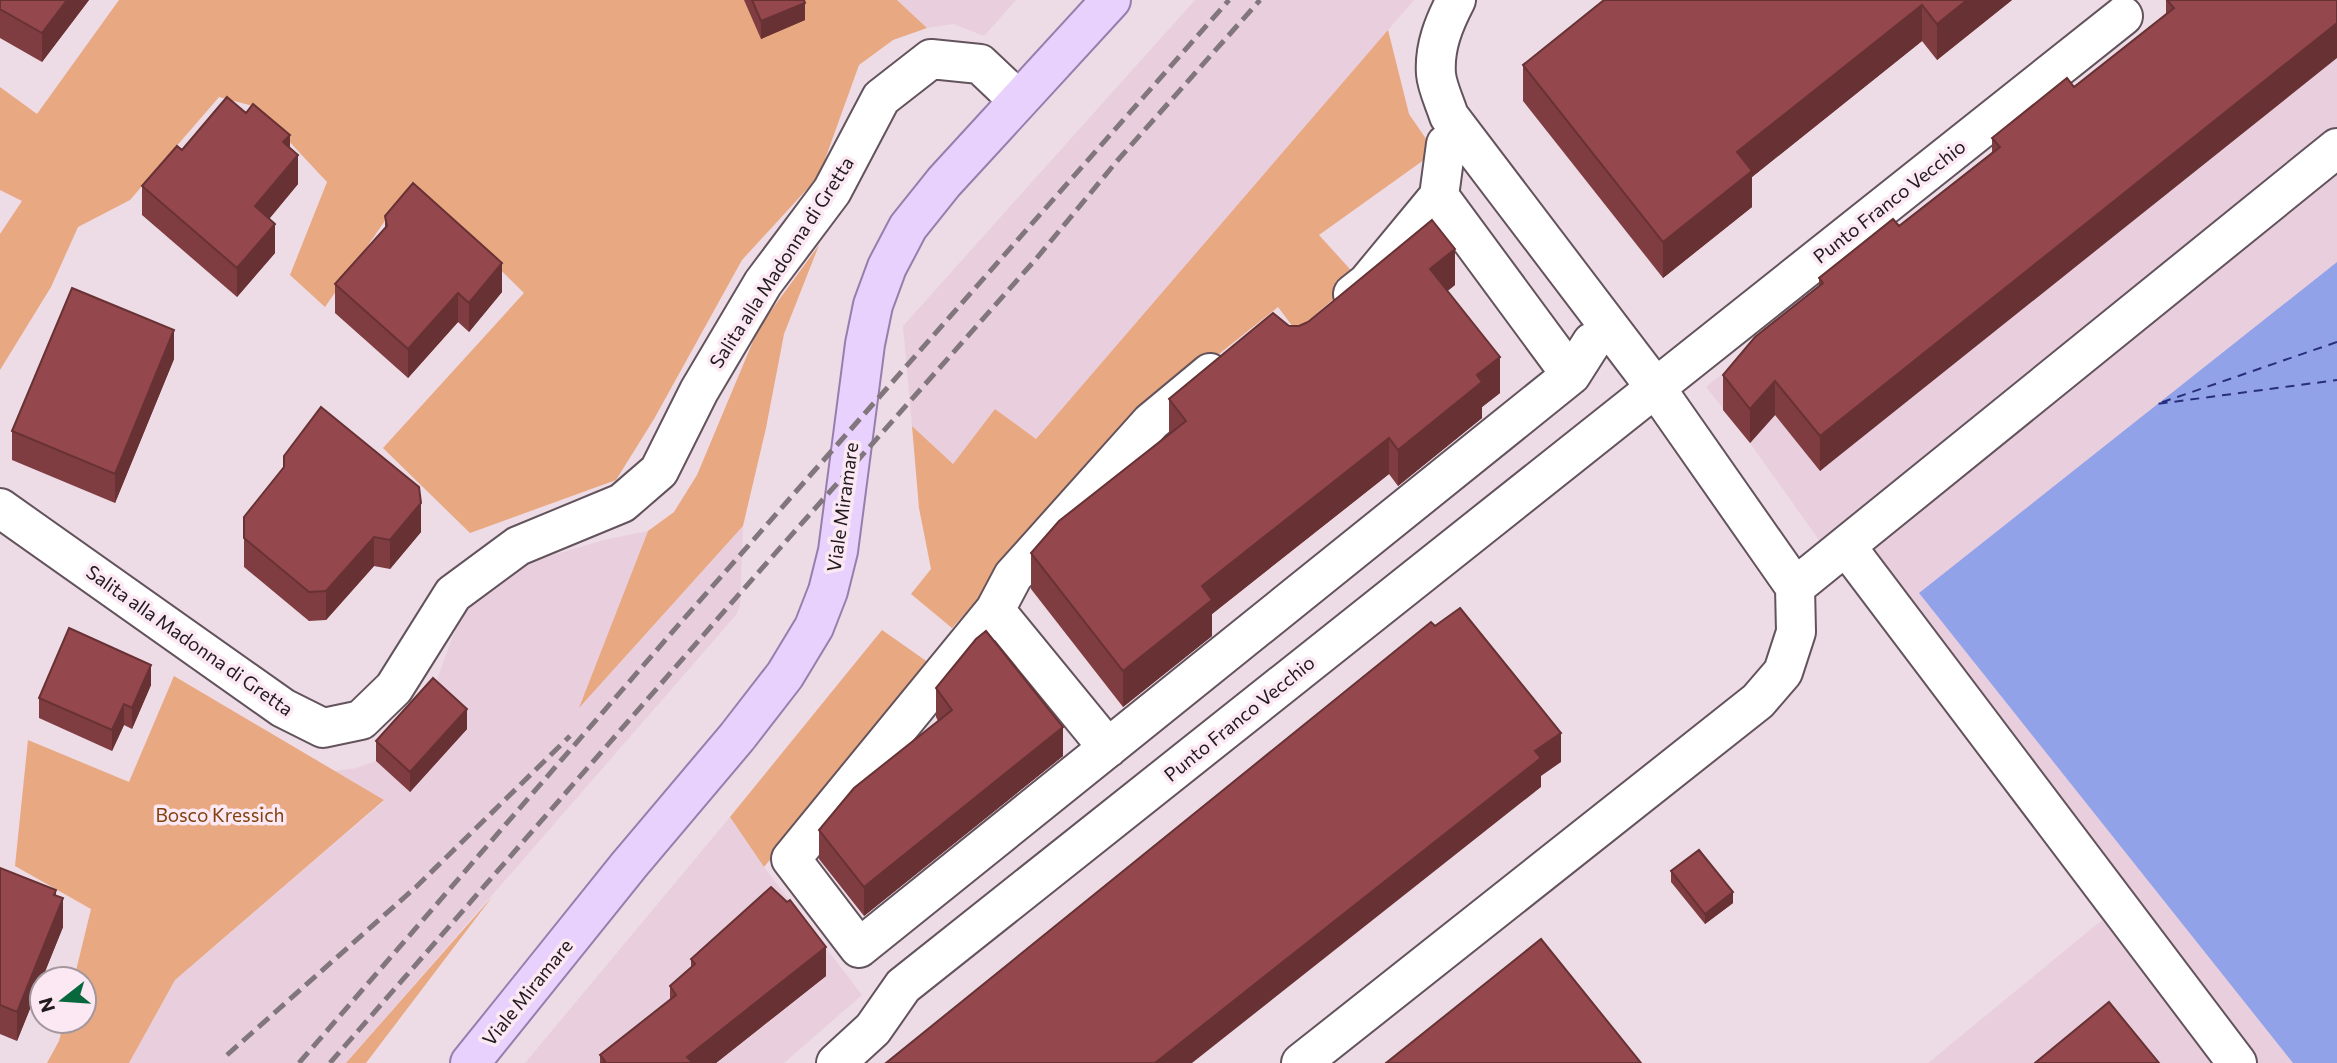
<svg xmlns="http://www.w3.org/2000/svg" width="2337" height="1063" font-family="Commissioner,sans-serif">
<style>
.built{fill:#e9cfde}
.green{fill:#e8a881}
.water{fill:#92a2e8}
.lines{fill:none;stroke-linecap:round;stroke-linejoin:round}
.ferry{stroke:#282e7e;stroke-width:2;stroke-dasharray:9 7;stroke-linecap:butt}
.minor-casing{stroke:#63535c;stroke-width:42}
.major-casing{stroke:#987dad;stroke-width:42}
.minor{stroke:#fff;stroke-width:38}
.major{stroke:#e8d1fd;stroke-width:38}
.rail{stroke:#82767d;stroke-width:5;stroke-dasharray:14 7;stroke-linecap:butt}
.wall{fill:#7f3d41}
.shaded-wall{fill:#683235}
.building{fill:#94474c;stroke:#683235;stroke-width:2}
.labels{text-anchor:middle;dominant-baseline:central;stroke-width:7;stroke-linejoin:round;paint-order:stroke}
.street-label{font-size:19px;fill:#201a1d;stroke:#fbe8f2}
.park-label{font-size:19px;fill:#824210;stroke:#fbe8f2}
</style>
<rect width="100%" height="100%" fill="#eddbe5"/>
<path class="built" d="M 897,0 L 1016,0 L 984,36 L 953,24 L 927,28 Z
M 1195,0 L 1414,0 L 1036,439 L 995,409 L 953,464 L 912,426 L 903,326 Z
M 2194,0 L 2337,0 L 2337,262 L 1919,593 L 2293,1063 L 1928,1063 L 2102,920 L 1861,599 L 1750,443 L 1706,387 Z
M 743,526 L 740,606 L 736,615 L 346,1063 L 129,1063 L 175,980 L 384,801 L 335,771 L 357,768 L 376,761 L 436,682 L 452,638 L 465,612 L 485,589 L 519,565 L 604,540 L 648,531 L 581,706 Z
M 730,817 L 764,867 L 862,995 L 784,1063 L 525,1063 Z"/>
<path class="green" d="M 119,0 L 897,0 L 927,28 L 893,40 L 859,65 L 819,176 L 742,260 L 654,419 L 616,480 L 470,533 L 383,448 L 524,293 L 412,182 L 325,307 L 290,275 L 327,182 L 257,107 L 219,97 L 130,200 L 78,227 L 51,287 L 0,370 L 0,234 L 22,201 L 0,190 L 0,87 L 37,114 Z
M 1388,30 L 1409,114 L 1435,152 L 1319,235 L 1358,278 L 1296,331 L 1278,307 L 1150,409 L 952,628 L 911,594 L 931,569 L 919,508 L 912,426 L 953,464 L 995,409 L 1036,439 Z
M 819,245 L 784,334 L 766,428 L 743,526 L 579,708 L 648,531 L 674,512 L 697,475 L 759,327 Z
M 882,630 L 932,665 L 764,867 L 730,817 Z
M 174,676 L 384,800 L 175,980 L 129,1063 L 47,1063 L 59,1041 L 64,1021 L 84,1021 L 84,979 L 74,979 L 91,909 L 15,866 L 28,740 L 129,782 Z
M 492,897 L 366,1063 L 346,1063 Z"/>
<path class="water" d="M 2337,262 L 2337,1063 L 2293,1063 L 1919,593 Z"/>
<g class="lines">
<path class="ferry" d="M 2337,342 L 2157,404 L 2337,380"/>
<defs>
<path id="minor" d="M 1446,144 L 1439,196 L 1571,375
M 1353,294 L 1367,283 L 1439,196
M 1210,373 L 1151,422 L 1013,576 L 995,610 L 791,859 L 859,948 L 1571,375 L 1592,342
M 0,508 L 283,708 L 323,728 L 361,720 L 394,688 L 453,594 L 518,546 L 622,503 L 659,471 L 699,391 L 763,283 L 832,191 L 881,98 L 931,59 L 980,64 L 1018,100
M 1846,546 L 2237,1063
M 1795,587 L 2337,148
M 995,610 L 1108,748
M 836,1063 L 873,1029 L 903,986 L 2123,16
M 1301,1063 L 1758,701 L 1783,672 L 1796,632 L 1795,587 L 1655,387 L 1449,116 C 1445,103 1437,87 1436,74 C 1434,47 1444,23 1456,0"/>
<path id="major" d="M 470,1063 L 629,865 L 737,737 L 785,675 L 814,627 L 828,591 L 838,551 L 865,344 L 873,305 L 887,267 L 908,227 L 944,182 L 1111,0"/>
</defs>
<use href="#minor" class="minor-casing"/>
<use href="#major" class="major-casing"/>
<use href="#minor" class="minor"/>
<use href="#major" class="major"/>
<path class="rail" d="M 227,1055 L 416,887 L 570,736
M 299,1063 L 681,622 L 1229,0
M 330,1063 L 741,592 L 1036,259 L 1117,161 L 1260,0"/>
</g>
<path class="wall" d="M 0,0 L 89,0 L 42,62 L 0,38 Z
M 744,0 L 804,0 L 805,20 L 761,39 Z
M 1604,0 L 2012,0 L 1937,60 L 1922,41 L 1752,177 L 1752,207 L 1663,278 L 1523,101 L 1523,65 Z
M 2166,0 L 2337,0 L 1820,471 L 1775,415 L 1750,443 L 1723,410 L 1723,375 L 1819,287 L 1819,278 L 1899,226 L 1992,152 L 1992,138 L 2074,87 L 2166,14 Z
M 246,113 L 290,148 L 298,184 L 269,219 L 275,253 L 237,297 L 142,215 L 142,186 L 182,150 Z
M 385,216 L 502,292 L 469,332 L 458,322 L 408,378 L 335,313 L 335,284 L 385,228 Z
M 1455,285 L 1447,291 L 1500,393 L 1482,407 L 1482,418 L 1398,486 L 1389,474 L 1212,614 L 1212,636 L 1123,707 L 1031,589 L 1031,553 L 1169,434 L 1169,399 L 1289,326 L 1299,326 Z
M 174,359 L 115,503 L 12,460 L 12,431 Z
M 284,456 L 421,532 L 390,569 L 374,566 L 326,620 L 309,621 L 244,567 L 244,517 L 284,468 Z
M 151,685 L 132,729 L 124,725 L 112,751 L 39,718 L 39,698 Z
M 936,688 L 1063,756 L 864,916 L 819,859 L 819,830 L 938,721 L 936,717 Z
M 467,729 L 410,792 L 376,761 L 376,741 Z
M 0,868 L 56,895 L 63,927 L 17,1041 L 0,1034 Z
M 1671,871 L 1733,903 L 1705,924 L 1671,882 Z
M 691,959 L 826,976 L 716,1063 L 600,1063 L 600,1055 L 670,1000 L 670,986 L 691,967 Z"/>
<path class="shaded-wall" d="M 67,0 L 89,0 L 42,62 L 42,33 Z
M 1967,0 L 2012,0 L 1937,60 L 1937,24 Z
M 805,3 L 805,20 L 761,39 L 761,21 Z
M 1922,5 L 1922,41 L 1752,177 L 1752,207 L 1663,278 L 1663,242 L 1737,152 Z
M 2337,23 L 2337,58 L 1820,471 L 1820,436 Z
M 290,135 L 290,164 L 283,142 Z
M 298,155 L 298,184 L 255,236 L 255,206 Z
M 275,224 L 275,253 L 237,297 L 237,268 Z
M 1455,249 L 1455,285 L 1430,305 L 1430,269 Z
M 502,263 L 502,292 L 469,332 L 469,303 Z
M 458,293 L 458,322 L 408,378 L 408,349 Z
M 174,330 L 174,359 L 115,503 L 115,474 Z
M 1500,357 L 1500,393 L 1482,407 L 1482,418 L 1398,486 L 1398,450 L 1477,375 Z
M 1775,381 L 1775,415 L 1750,443 L 1750,409 Z
M 1389,438 L 1389,474 L 1212,614 L 1212,636 L 1123,707 L 1123,671 L 1202,586 Z
M 421,503 L 421,532 L 390,569 L 390,540 Z
M 374,537 L 374,566 L 326,620 L 326,591 Z
M 151,665 L 151,685 L 132,729 L 132,708 Z
M 124,704 L 124,725 L 112,751 L 112,730 Z
M 467,709 L 467,729 L 410,792 L 410,772 Z
M 1063,727 L 1063,756 L 864,916 L 864,887 Z
M 1561,733 L 1561,762 L 1541,776 L 1541,787 L 1192,1063 L 1155,1063 L 1535,751 Z
M 56,890 L 56,915 L 63,898 L 63,927 L 17,1041 L 17,1012 Z
M 1733,892 L 1733,903 L 1705,924 L 1705,914 Z
M 826,947 L 826,976 L 716,1063 L 687,1063 L 687,1057 Z"/>
<path class="building" d="M 0,0 L 67,0 L 42,33 L 0,9 Z
M 752,0 L 804,0 L 805,3 L 761,21 Z
M 1604,0 L 1967,0 L 1937,24 L 1922,5 L 1737,152 L 1752,171 L 1663,242 L 1523,65 Z
M 2167,0 L 2337,0 L 2337,23 L 1820,436 L 1775,381 L 1750,409 L 1723,375 L 1755,337 L 1823,283 L 1819,278 L 1893,219 L 1899,226 L 2000,147 L 1992,138 L 2067,78 L 2074,87 L 2174,8 Z
M 227,97 L 246,113 L 253,104 L 290,135 L 283,142 L 298,155 L 255,206 L 275,224 L 237,268 L 142,186 L 177,146 L 182,150 Z
M 413,183 L 502,263 L 469,303 L 458,293 L 408,349 L 335,284 L 387,226 L 385,216 Z
M 1432,220 L 1455,249 L 1430,269 L 1500,357 L 1477,375 L 1482,382 L 1398,450 L 1389,438 L 1202,586 L 1212,600 L 1123,671 L 1031,553 L 1059,521 L 1186,421 L 1169,399 L 1273,313 L 1289,326 L 1299,326 L 1308,322 Z
M 72,288 L 174,330 L 115,474 L 12,431 Z
M 321,407 L 419,487 L 421,503 L 390,540 L 374,537 L 326,591 L 309,592 L 244,538 L 244,517 L 284,467 L 284,456 Z
M 1460,608 L 1561,733 L 1535,751 L 1541,758 L 1155,1063 L 886,1063 L 1431,622 L 1435,626 Z
M 69,628 L 151,665 L 132,708 L 124,704 L 112,730 L 39,698 Z
M 986,631 L 1063,727 L 864,887 L 819,830 L 854,788 L 952,710 L 936,688 L 976,639 Z
M 433,678 L 467,709 L 410,772 L 376,741 Z
M 1699,850 L 1733,892 L 1705,914 L 1671,871 Z
M 0,868 L 56,890 L 54,895 L 63,898 L 17,1012 L 0,1005 Z
M 771,887 L 787,902 L 790,900 L 826,947 L 687,1057 L 693,1063 L 602,1063 L 605,1061 L 600,1055 L 676,995 L 670,986 L 695,964 L 691,959 Z
M 1541,939 L 1641,1063 L 1386,1063 Z
M 2109,1002 L 2159,1063 L 2035,1063 Z"/>
<g class="labels">
<g class="street-label">
<text transform="translate(1889 201) rotate(-38)">Punto Franco Vecchio</text>
<text transform="translate(781 262) rotate(-57)">Salita alla Madonna di Gretta</text>
<text transform="translate(842 507) rotate(-82)">Viale Miramare</text>
<text transform="translate(190 640) rotate(35)">Salita alla Madonna di Gretta</text>
<text transform="translate(1239 718) rotate(-39)">Punto Franco Vecchio</text>
<text transform="translate(527 992) rotate(-51)">Viale Miramare</text>
</g>
<g class="park-label">
<text x="220" y="814">Bosco Kressich</text>
</g>
</g>
<g transform="translate(63 1000) rotate(253)"><circle r="33" fill="#fbe8f2" stroke="#a3969d" stroke-width="2"/>
<path d="M0-5L12 26L0 18L-12 26Z" fill="#06683c"/>
<text y="-10" font-size="19" font-weight="bold" text-anchor="middle" fill="#201a1d">N</text>
</g>
</svg>
